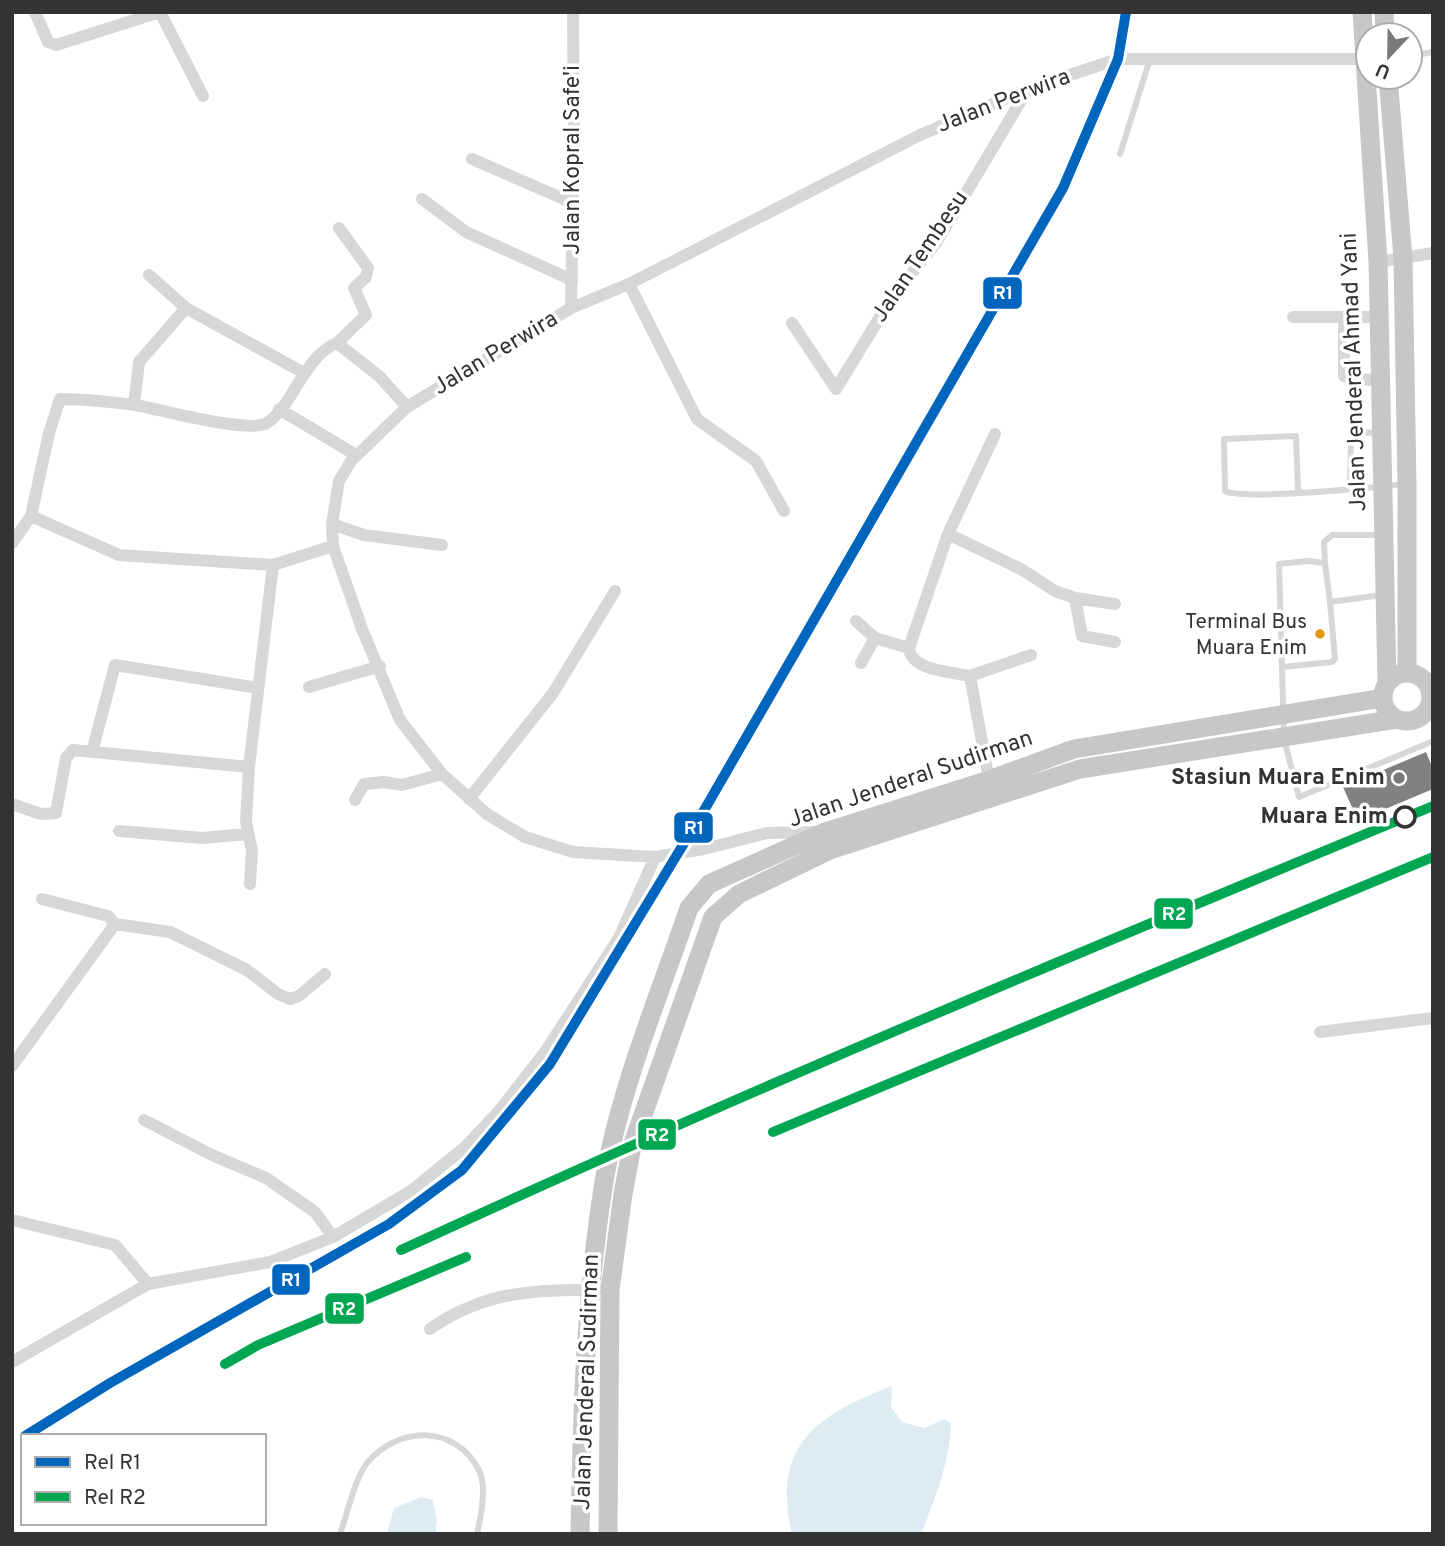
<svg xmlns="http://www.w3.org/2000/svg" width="1445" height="1546" font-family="Overpass,sans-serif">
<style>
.water{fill:#ddebf3}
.building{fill:#818181}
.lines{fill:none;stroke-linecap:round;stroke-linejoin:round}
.service{stroke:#d7d7d7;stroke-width:6}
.minor{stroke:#d7d7d7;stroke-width:12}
.secondary{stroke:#d0d0d0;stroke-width:18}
.trunk{stroke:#c7c7c7;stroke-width:19}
.rail-1-casing{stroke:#fff;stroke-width:16}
.rail-2-casing{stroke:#fff;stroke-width:16}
.rail-1{stroke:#0065bd;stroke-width:10}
.rail-2{stroke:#00a651;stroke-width:10}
.bus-dot{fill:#e39a05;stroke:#fff;stroke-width:2.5}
.poi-dot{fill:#7a7a7a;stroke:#fff;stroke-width:2.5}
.stop-dot{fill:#fff;stroke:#333;stroke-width:3.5}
.labels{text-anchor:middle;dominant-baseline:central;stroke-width:7;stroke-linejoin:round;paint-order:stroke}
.bus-label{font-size:21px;fill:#333;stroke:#fff;text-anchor:end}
.street-label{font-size:23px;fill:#333;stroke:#fff}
.poi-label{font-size:23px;font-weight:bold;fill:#333;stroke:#fff;text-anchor:end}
.stop-label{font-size:23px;font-weight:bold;fill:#333;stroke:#fff;text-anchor:end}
.line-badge{stroke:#fff;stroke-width:2.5}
.badge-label{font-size:19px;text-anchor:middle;font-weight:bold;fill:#fff}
</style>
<rect width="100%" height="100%" fill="#fff"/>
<path class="water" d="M 892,1386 L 891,1407 L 902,1422 L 924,1428 L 945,1419 L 951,1424 C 950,1461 935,1499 921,1534 L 792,1534 C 771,1445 817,1415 892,1386 Z
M 421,1497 L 433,1500 L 437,1522 L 435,1534 L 387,1534 L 394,1508 Z"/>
<path class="building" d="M 1426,752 L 1433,769 L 1433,789 L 1371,815 L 1368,809 L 1355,814 L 1343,787 Z"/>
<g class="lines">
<path class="service" d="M 1410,56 L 1433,52
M 1120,154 L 1150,59
M 1350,487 L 1351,432 L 1379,433
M 1298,491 L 1296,436 L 1224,439 L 1225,491 C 1246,501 1374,487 1406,484
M 1325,563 L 1324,542 L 1332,535 L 1379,535
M 1381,595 L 1330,602 L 1325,563 L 1308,561 L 1279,564 L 1284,739 L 1299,797 L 1431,742
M 1283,667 L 1332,662 L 1335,659 L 1330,602
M 340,1534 C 347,1515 355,1478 367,1463 C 398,1426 455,1424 479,1470 C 487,1486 481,1517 477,1534"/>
<path class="minor" d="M 35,12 L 48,42 L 56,45 L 160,12
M 160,12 L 203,96
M 472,159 L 573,203
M 422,199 L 466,232 L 572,280
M 1378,262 L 1433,253
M 149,275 L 186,308 L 304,373
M 629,284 L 697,419 L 756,461 L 784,511
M 571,308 L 574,137 L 573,12
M 1293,317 L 1378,317
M 1344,317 L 1344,376 L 1352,379 L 1379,380
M 792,323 L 836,389 L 891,299 L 936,243 L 1028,89
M 337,343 L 366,315 L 354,288 L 366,277 L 368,268 L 339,228
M 134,405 L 139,362 L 186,308
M 279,409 L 356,455
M 31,516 L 49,433 L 60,399 C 84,399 111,402 135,405 C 159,409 249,434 267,423 C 293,406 304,356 337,343 L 379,376 L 407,407
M 332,524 L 364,535 L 442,545
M 948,534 L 1021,569 L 1055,591 L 1075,598 L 1115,604
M 12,543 L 31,516 L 119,555 L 273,565 L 333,546
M 1075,598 L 1082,636 L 1115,642
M 856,621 L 875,638 L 909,648
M 861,663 L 875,638
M 970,676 L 1031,655
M 309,687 L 380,666
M 92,752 L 115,665 L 258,688
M 989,780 L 970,676 C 952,672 911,671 909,648 L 948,534 L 995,434
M 469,799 L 553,693 L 615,591
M 355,800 L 364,784 L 384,782 L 402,785 L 442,774
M 12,804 L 41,814 L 56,813 L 66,758 L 73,750 L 249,767
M 119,831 L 202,838 L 248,834
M 815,832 L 767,833 L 704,849 L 655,857 L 573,852 L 525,837 L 487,814 L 442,774 L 400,720 L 362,629 L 333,546 L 332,524 L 339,481 L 351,461 L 407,407 L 571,308 L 629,284 L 920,135 L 1028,89 L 1118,59 L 1368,59
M 250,884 L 252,851 L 246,822 L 249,767 L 273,565
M 115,924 L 170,932 L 247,970 L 278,994 L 290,999 L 299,996 L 325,974
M 1320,1032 L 1433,1018
M 12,1066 L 115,924 L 108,916 L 42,899
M 144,1120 L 212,1155 L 266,1178 L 315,1212 L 333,1237
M 12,1220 L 115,1245 L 148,1284
M 430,1329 C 483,1292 534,1289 596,1290
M 12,1362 L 148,1284 L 270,1262 L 333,1237 L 411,1191 L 464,1148 L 499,1111 L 545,1052 L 619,938 L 655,857"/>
<path class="secondary" d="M 1431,698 L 1433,697"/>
<path class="trunk" d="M 1362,12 L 1378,262 L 1387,683
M 1384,12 L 1385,35
M 1388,77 L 1403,258 L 1407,484 L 1407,673
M1383 697a24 24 0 1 1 48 0a24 24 0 1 1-48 0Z
M 580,1534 C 582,1418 585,1303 603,1188 C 618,1093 658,999 689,908 L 709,884 L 825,832 L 989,780 L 1074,749 L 1383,698
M 608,1534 L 610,1290 L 623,1194 L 632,1146 L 713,917 L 739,894 L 830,850 L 1080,769 L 1397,719"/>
<defs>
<path id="rail-1" d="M 25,1436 L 110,1383 L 389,1224 L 462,1170 L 550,1064 L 706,807 L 1063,188 L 1118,59 L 1126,12"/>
<path id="rail-2" d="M 773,1132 L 1433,857
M 401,1250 C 741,1093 1087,949 1433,806
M 225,1364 L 258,1345 L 466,1257"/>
</defs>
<use href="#rail-1" class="rail-1-casing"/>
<use href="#rail-2" class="rail-2-casing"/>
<use href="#rail-1" class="rail-1"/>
<use href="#rail-2" class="rail-2"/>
</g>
<circle class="bus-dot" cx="1320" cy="634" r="6"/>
<circle class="poi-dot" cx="1399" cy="778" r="7"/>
<circle class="stop-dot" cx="1405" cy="817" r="10"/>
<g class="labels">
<g class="bus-label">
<text x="1307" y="622">Terminal Bus<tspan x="1307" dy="26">Muara Enim</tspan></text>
</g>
<g class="street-label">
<text transform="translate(1004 102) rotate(-21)">Jalan Perwira</text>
<text transform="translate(573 160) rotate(-90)">Jalan Kopral Safe'i</text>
<text transform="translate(921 257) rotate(-56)">Jalan Tembesu</text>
<text transform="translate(496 354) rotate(-31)">Jalan Perwira</text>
<text transform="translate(1355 372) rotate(-92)">Jalan Jenderal Ahmad Yani</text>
<text transform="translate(911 780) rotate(-19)">Jalan Jenderal Sudirman</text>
<text transform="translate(588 1382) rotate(-88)">Jalan Jenderal Sudirman</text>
</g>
<g class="poi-label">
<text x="1385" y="778">Stasiun Muara Enim</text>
</g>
<g class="stop-label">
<text x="1388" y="817">Muara Enim</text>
</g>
</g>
<g class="line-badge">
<rect x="982" y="276" width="41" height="34" rx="7" fill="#0065bd"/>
<rect x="673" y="811" width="41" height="33" rx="7" fill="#0065bd"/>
<rect x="1153" y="897" width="41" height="33" rx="7" fill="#00a651"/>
<rect x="637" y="1118" width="40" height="33" rx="7" fill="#00a651"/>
<rect x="271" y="1263" width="40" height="33" rx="7" fill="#0065bd"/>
<rect x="324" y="1292" width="41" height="33" rx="7" fill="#00a651"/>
</g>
<g class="badge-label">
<text x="1003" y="299">R1</text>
<text x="694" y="834">R1</text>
<text x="1174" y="920">R2</text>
<text x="657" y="1141">R2</text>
<text x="291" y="1286">R1</text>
<text x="344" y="1315">R2</text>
</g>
<rect width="1445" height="1546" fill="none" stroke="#333333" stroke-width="28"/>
<rect x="21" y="1434" width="245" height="91" fill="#ffffff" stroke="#adadad" stroke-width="2"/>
<rect x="35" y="1457" width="35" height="10" fill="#0065bd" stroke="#adadad" stroke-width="2"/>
<text x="84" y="1469" font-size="21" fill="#333333">Rel R1</text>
<rect x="35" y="1492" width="35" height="10" fill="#00a651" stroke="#adadad" stroke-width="2"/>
<text x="84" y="1504" font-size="21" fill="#333333">Rel R2</text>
<g transform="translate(1389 56) rotate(202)"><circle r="33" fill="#ffffff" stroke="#adadad" stroke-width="2"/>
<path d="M0-5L12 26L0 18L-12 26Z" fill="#7a7a7a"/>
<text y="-10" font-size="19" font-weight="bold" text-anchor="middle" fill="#333333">U</text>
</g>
</svg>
